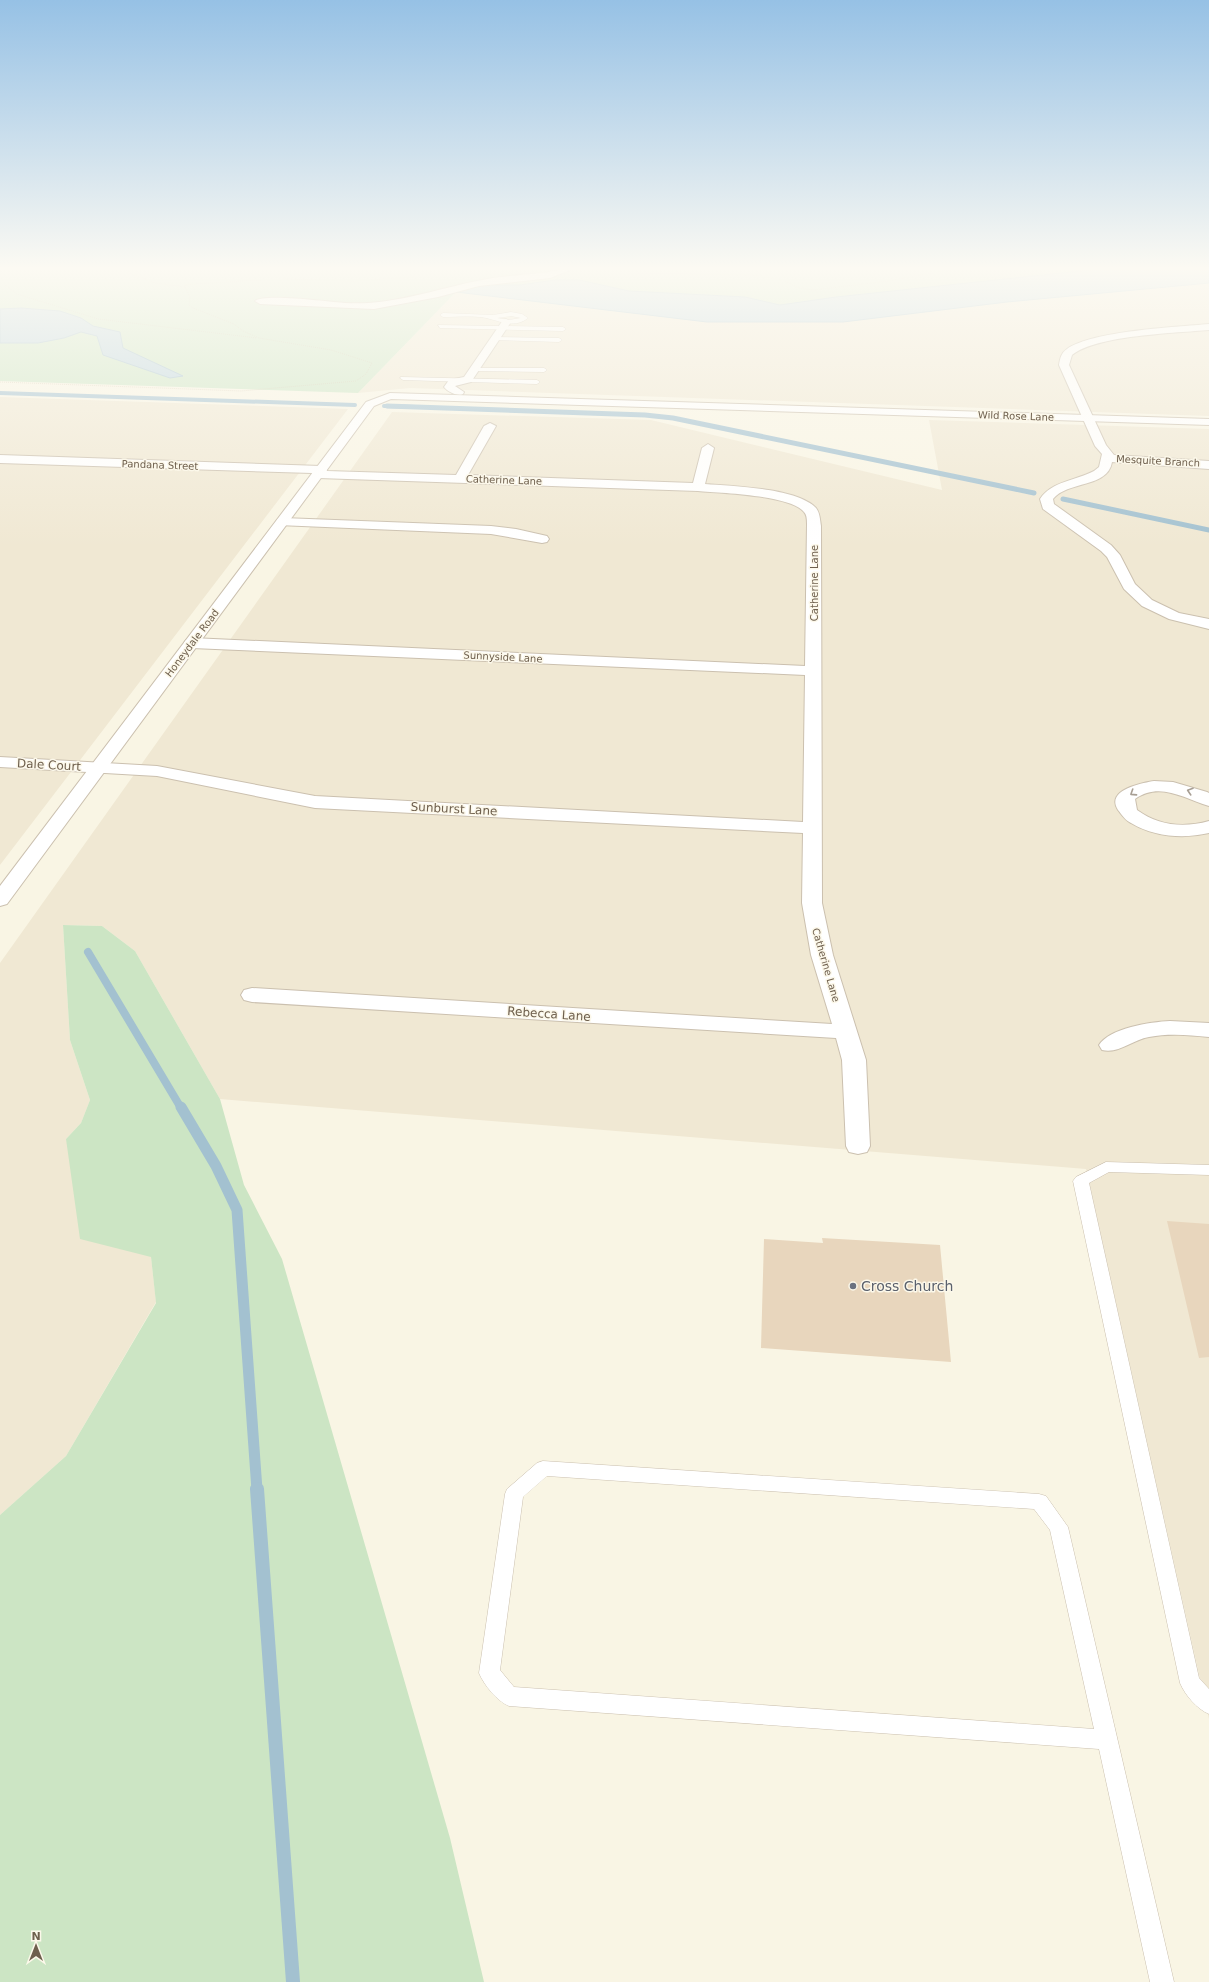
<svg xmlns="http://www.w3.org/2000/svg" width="1209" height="1982" font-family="'DejaVu Sans',sans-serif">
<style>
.residential{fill:#f0e8d3}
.green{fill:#cce5c4}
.water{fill:#bbd4e0;stroke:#a3c1d0}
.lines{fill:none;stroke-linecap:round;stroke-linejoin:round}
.stream-far4{stroke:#a3c1d0;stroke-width:4}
.stream-far3{stroke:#a3c1d0;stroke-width:5}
.stream-far2{stroke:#a3c1d0;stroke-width:8}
.stream-far1{stroke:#a3c1d0;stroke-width:11}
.stream{stroke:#a3c1d0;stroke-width:14}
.building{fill:#e8d6bd}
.service-casing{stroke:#cbc0af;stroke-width:1}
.minor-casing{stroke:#cbc0af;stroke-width:2}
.tertiary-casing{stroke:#cbc0af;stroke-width:2}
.path{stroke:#cfbca3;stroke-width:1;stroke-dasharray:0.5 1.5;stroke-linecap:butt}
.service{fill:#fff;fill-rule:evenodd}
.minor{fill:#fff;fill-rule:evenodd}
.tertiary{fill:#fff;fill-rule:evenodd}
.oneway{stroke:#a89f94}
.worship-dot{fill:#6b7280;stroke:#fcf8ea;stroke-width:1.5}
.labels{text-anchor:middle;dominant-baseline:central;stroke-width:3;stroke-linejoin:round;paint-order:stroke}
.far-street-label{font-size:10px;fill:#6e5f4d;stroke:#fcf8ea}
.street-label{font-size:12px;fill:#6e5f4d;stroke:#fcf8ea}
.near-worship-label{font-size:14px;fill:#5b616d;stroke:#fcf8ea;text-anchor:start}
</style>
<rect width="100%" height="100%" fill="#f9f5e4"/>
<path class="residential" d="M 1209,283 L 1209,416 L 410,388 L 358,393 L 456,292 L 707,322 L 843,322 L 1007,302 Z
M 0,397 L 348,409 L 0,865 Z
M 392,412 L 651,420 L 942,490 L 929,420 L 1209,429 L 1209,1719 L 1086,1169 L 220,1099 L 135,951 L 102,926 L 63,925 L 70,1040 L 90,1100 L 81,1123 L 66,1139 L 151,1257 L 156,1302 L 66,1456 L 0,1515 L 0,963 Z"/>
<path class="green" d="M 0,270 L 1209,270 L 1209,283 L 1007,302 L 843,322 L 707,322 L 456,292 L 358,393 L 0,381 Z
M 63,925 L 102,926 L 135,951 L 220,1099 L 244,1185 L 282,1259 L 450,1838 L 484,1982 L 0,1982 L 0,1515 L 66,1456 L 156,1303 L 151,1257 L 80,1239 L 66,1139 L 81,1123 L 90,1100 L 70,1040 Z"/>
<path class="water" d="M 1090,270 L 1209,270 L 1209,283 L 1007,302 L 843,322 L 707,322 L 456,292 L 482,285 L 520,285 L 555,280 L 579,280 L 629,291 L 745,297 L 780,305 L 836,297 Z
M 21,308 L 60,311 L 81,318 L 93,326 L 120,332 L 123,348 L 183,376 L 170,378 L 103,355 L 97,336 L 81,332 L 64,338 L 38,343 L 0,343 L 0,309 Z"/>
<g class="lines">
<path class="stream-far4" d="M 0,393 L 355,405
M 384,406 L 416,407"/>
<path class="stream-far3" d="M 387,406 L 645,415 L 673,418 L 1034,493
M 1063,499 L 1209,530"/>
<path class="stream-far2" d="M 88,952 L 181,1108"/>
<path class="stream-far1" d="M 181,1107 L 216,1166 L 237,1210 L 257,1490"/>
<path class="stream" d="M 257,1489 L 293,1982"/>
</g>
<path class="building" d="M 1167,1221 L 1209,1224 L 1209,1357 L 1199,1358 Z
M 822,1238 L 940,1245 L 951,1362 L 761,1348 L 764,1239 L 823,1243 Z"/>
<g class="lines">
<defs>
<path id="service" d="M 511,312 L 522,314 L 528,318 C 516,328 502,322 490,319 C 478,315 456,317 443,317 L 440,315 L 443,313 L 493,315 ZM 511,316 L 521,318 L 509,320 L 497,318 Z
M 438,325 L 563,327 L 566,329 L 563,331 L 440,328 Z
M 494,337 L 559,338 L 562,340 L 559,342 L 496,340 L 494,339 Z
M 474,368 L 544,368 L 547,370 L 544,372 L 476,371 L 474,370 Z
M 401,377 L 537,380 L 540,382 L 537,384 L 403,380 L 400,378 Z
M 1106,1162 L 1209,1165 L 1209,1175 L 1109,1172 L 1089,1183 L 1199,1678 L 1209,1689 L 1209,1714 C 1197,1709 1185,1695 1180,1683 L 1073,1181 L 1076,1177 Z
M 543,1461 L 1039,1494 L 1046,1496 L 1068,1527 L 1174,1982 L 1150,1982 L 1099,1749 L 509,1706 C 497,1701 484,1685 479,1673 L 505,1494 L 507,1489 L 537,1463 ZM 547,1476 L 1034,1509 L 1050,1530 L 1094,1729 L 514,1687 L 500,1670 L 523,1497 Z"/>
<path id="minor" d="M 558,270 L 570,270 L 550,278 L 479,286 L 438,297 L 374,309 L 260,304 L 255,301 C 263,293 331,302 345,303 C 390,306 433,290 477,281 C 500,276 525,275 549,272 Z
M 506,319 L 511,322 L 471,382 L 455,386 L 464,392 L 463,394 C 456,396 448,392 444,387 L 449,380 L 464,377 L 503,320 Z
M 1209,324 L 1209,330 C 1176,333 1097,335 1072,355 L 1069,365 L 1106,445 L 1114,455 L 1209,461 L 1209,469 L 1112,462 C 1108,488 1067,481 1053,499 L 1054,504 L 1111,545 L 1120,555 L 1135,584 L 1152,600 L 1179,613 L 1209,619 L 1209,629 L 1169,619 L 1142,606 L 1124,589 L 1107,557 L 1101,551 L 1043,509 L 1040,499 C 1052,481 1075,481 1094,471 L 1099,467 L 1102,454 L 1095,446 L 1059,365 C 1060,359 1061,353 1067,349 C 1092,331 1176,327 1209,324 Z
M 490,423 L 496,426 L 468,475 L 693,483 L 702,448 L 708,444 L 714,448 L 705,484 C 732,486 797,488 816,508 C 820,513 820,520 821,526 L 822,903 L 833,955 L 866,1060 L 870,1146 L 867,1152 L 858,1154 L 849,1152 L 846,1146 L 842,1060 L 836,1038 L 252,1002 L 244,1000 L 241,995 L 244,990 L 252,988 L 832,1024 L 811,955 L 802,903 L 803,833 L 315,808 L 157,776 L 0,767 L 0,757 L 157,766 L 315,796 L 803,822 L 805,675 L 192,648 L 186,646 L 184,643 L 186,640 L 192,638 L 805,666 L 807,524 C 807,520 807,515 804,512 C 791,495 720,493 698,491 L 318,478 L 314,477 L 312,473 L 0,463 L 0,455 L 321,466 L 325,467 L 327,471 L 456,475 L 484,426 Z
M 283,518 L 491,526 L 516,529 L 547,536 L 549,539 L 547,542 L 542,543 L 491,534 L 278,525 L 276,522 L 278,519 Z
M 1154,781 L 1173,782 L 1207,792 L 1209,793 L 1209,806 C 1185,799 1160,781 1135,799 L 1137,810 C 1159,826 1184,828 1209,821 L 1209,833 C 1184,839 1154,837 1131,823 C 1125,820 1122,815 1118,810 C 1105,790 1142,783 1154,781 Z
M 1170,1021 L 1209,1023 L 1209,1037 C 1189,1035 1169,1033 1149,1037 C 1132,1040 1119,1054 1102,1050 L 1099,1045 C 1110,1028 1150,1022 1170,1021 Z"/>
<path id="tertiary" d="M 390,393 L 1209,419 L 1209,425 L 391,399 L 374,406 L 7,904 L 0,906 L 0,886 L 366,402 Z"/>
</defs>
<use href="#service" class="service-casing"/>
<use href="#minor" class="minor-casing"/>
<use href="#tertiary" class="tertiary-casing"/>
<path class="path" d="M 127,270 L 127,272 L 155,283 L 185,287 L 185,285 L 194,284 L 262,280
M 584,272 L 753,275 L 783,280 L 799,288 L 814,290 L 888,281 L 949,270
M 283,279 L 354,281 L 414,277
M 5,285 L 17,294 L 98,319 L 257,338
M 0,382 L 241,391 L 356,381 L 366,374 L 372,363 L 331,350 L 259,338 L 243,331 L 234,324 L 193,308 L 189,305 L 190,297 L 185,287"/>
<use href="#service" class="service"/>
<use href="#minor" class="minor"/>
<use href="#tertiary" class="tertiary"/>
</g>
<defs><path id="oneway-chevron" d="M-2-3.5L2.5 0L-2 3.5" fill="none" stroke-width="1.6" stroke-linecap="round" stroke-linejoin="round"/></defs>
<g class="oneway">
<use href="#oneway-chevron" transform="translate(1190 791) rotate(-162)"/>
<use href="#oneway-chevron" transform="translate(1133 793) rotate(147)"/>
</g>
<linearGradient id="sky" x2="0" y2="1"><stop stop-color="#96c1e5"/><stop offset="0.49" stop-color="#fcfaf3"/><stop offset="1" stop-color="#fcfaf3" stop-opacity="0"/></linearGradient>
<rect width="1209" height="547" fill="url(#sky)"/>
<circle class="worship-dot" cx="853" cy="1286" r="4"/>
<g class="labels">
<g class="far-street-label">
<text transform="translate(1016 416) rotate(2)">Wild Rose Lane</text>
<text transform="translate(1158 461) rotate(3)">Mesquite Branch</text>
<text transform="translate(160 465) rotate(2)">Pandana Street</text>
<text transform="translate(504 480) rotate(2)">Catherine Lane</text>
<text transform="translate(814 583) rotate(-90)">Catherine Lane</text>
<text transform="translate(192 643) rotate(-53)">Honeydale Road</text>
<text transform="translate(503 657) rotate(3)">Sunnyside Lane</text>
<text transform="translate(826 965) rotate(74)">Catherine Lane</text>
</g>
<g class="street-label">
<text transform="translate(49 765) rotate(3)">Dale Court</text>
<text transform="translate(454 809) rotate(3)">Sunburst Lane</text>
<text transform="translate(549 1014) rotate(4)">Rebecca Lane</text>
</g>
<g class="near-worship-label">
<text x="861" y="1286">Cross Church</text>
</g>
</g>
<g transform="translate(36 1946)" stroke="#fcf8ea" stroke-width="3" paint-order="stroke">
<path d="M0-3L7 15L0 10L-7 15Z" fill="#6e5f4d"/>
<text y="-6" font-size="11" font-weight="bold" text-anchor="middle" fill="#6e5f4d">N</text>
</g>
</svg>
